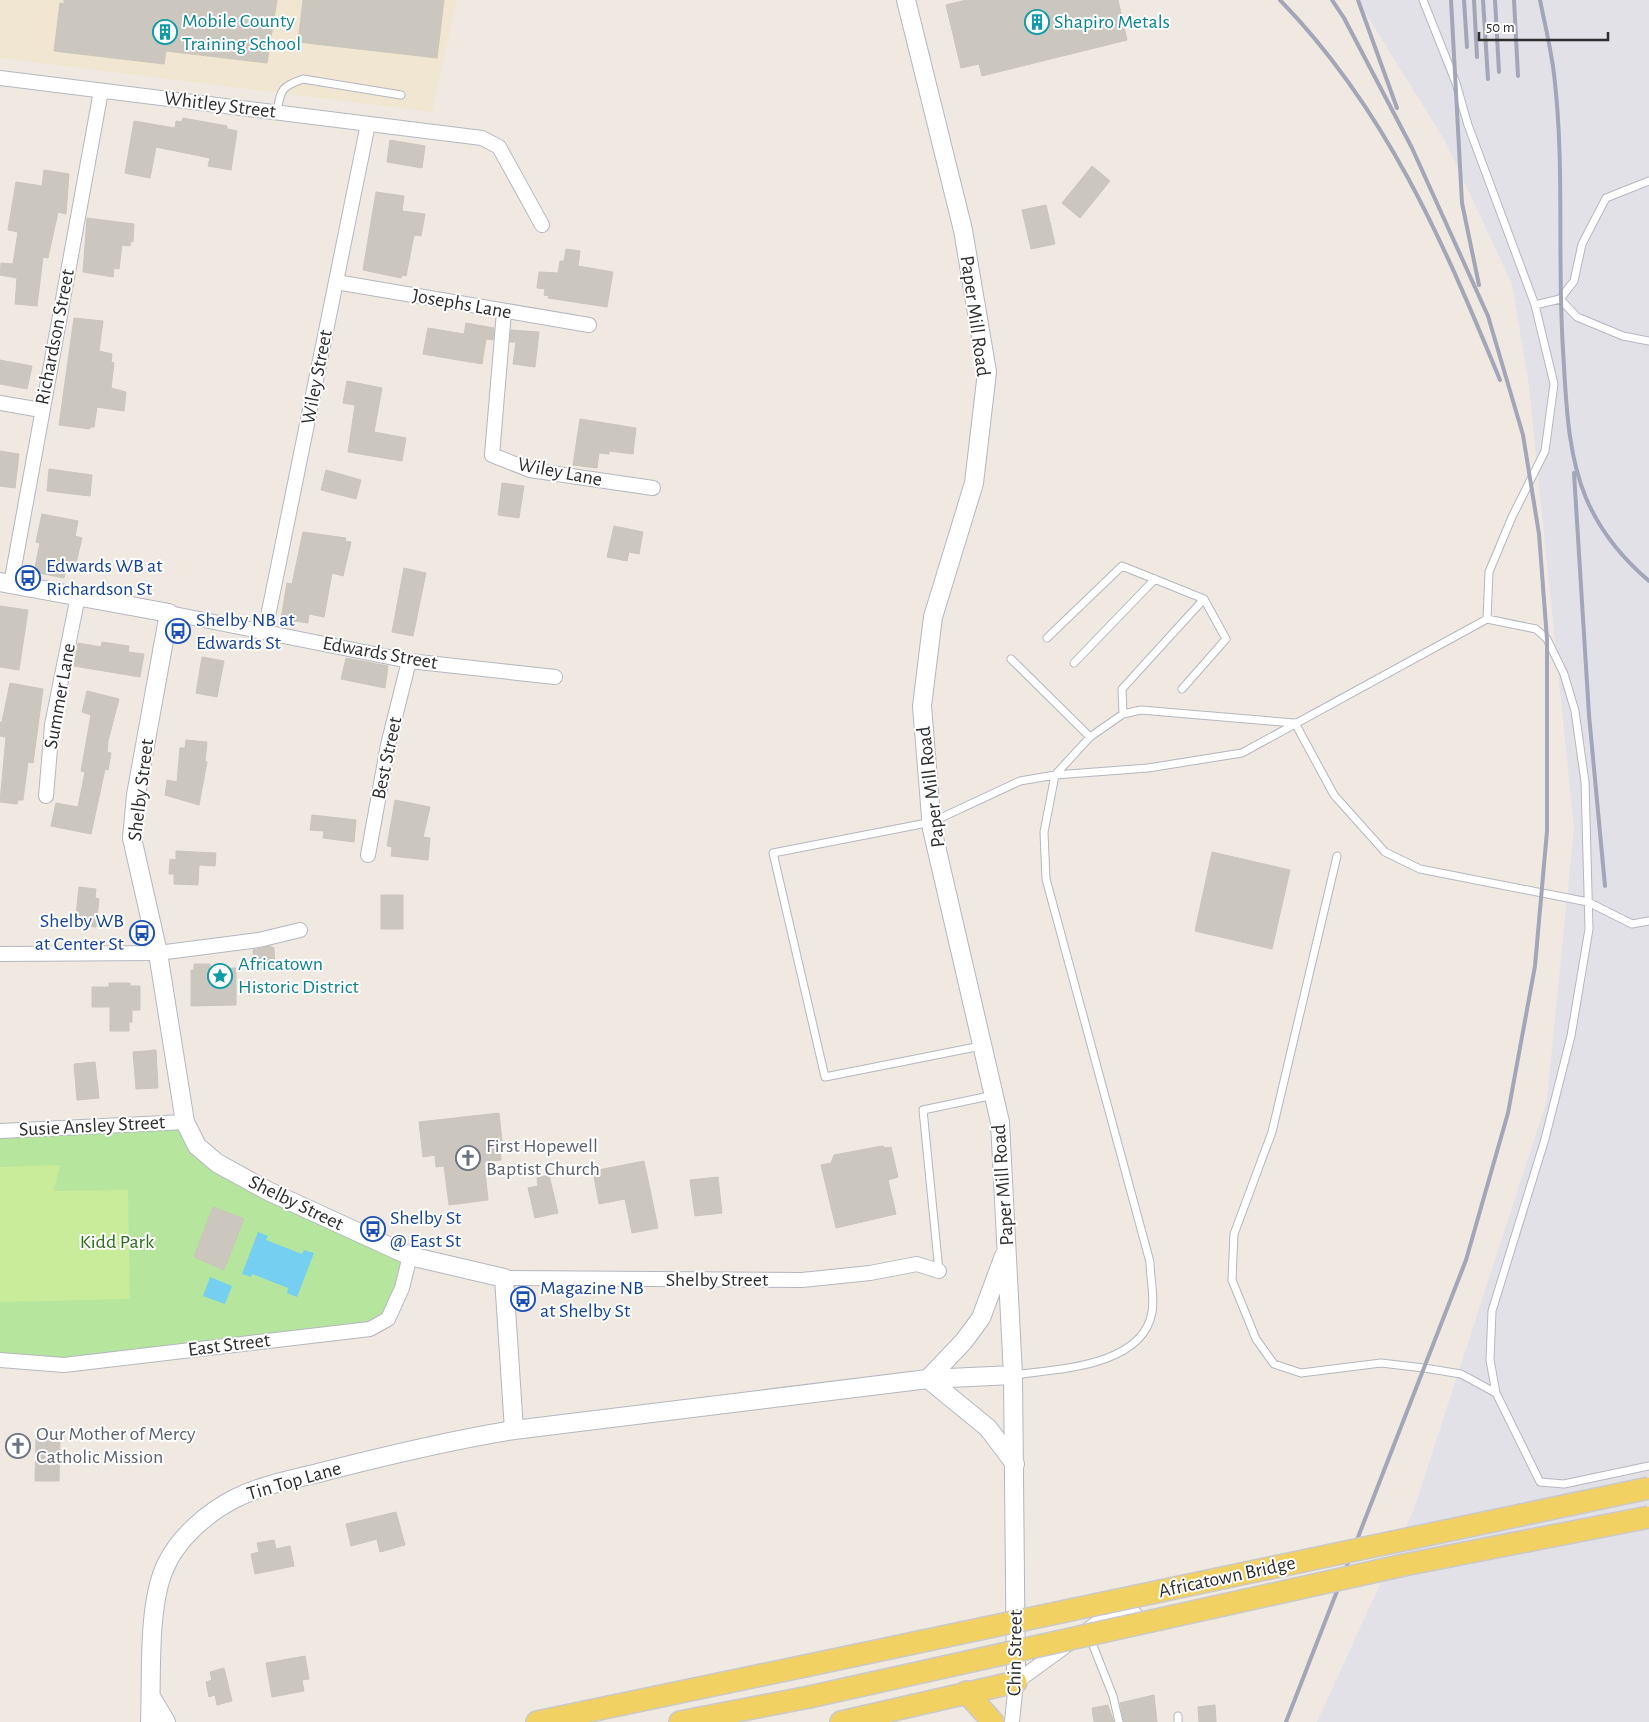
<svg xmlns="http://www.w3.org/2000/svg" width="1649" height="1722" font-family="'Alegreya Sans',sans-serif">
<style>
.industrial{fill:#e3e1e8}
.education{fill:#f0e6d1}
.green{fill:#b6e59e}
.pitch{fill:#c9ec9a}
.water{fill:#75cff0}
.building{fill:#cbc7bf;stroke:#cbc5ba}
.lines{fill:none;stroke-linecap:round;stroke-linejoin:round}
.service-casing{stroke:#b4b7c1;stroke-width:9}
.minor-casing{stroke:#b4b7c1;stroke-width:16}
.tertiary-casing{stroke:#b4b7c1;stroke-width:20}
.primary-casing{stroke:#c9c9c9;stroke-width:24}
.service{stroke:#fff;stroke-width:7}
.minor{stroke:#fff;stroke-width:14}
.tertiary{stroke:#fff;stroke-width:18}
.primary{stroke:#f2d163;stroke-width:21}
.rail{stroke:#a3a6b8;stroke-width:4}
.primary-bridge-casing{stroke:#c9c9c9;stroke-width:24;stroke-linecap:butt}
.primary-bridge{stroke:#f2d163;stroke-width:21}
.labels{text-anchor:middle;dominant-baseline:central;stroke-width:4;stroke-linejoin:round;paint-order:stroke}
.culture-label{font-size:20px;fill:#0d838f;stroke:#fff;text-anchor:start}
.street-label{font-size:20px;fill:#2e2e2e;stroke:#fff}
.transit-label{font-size:20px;fill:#164399;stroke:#fff;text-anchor:start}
.worship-label{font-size:20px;fill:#5b616d;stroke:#fff;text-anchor:start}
.park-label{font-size:20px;fill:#2c6e1b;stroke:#fff}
</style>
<rect width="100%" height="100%" fill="#efe9e1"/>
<path class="industrial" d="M 1357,0 L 1649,0 L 1649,1722 L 1317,1722 L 1413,1512 L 1547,1100 L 1574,829 L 1529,386 L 1512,284 L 1444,139 Z"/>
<path class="education" d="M 0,0 L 457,0 L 432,112 L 0,58 Z"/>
<path class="green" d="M 185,1122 L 197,1146 L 410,1256 L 388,1319 L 370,1329 L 64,1365 L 0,1360 L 0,1131 Z"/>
<path class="pitch" d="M 60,1165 L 54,1191 L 128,1190 L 130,1299 L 0,1302 L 0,1167 Z"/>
<path class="water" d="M 258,1232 L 268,1236 L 266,1240 L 302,1254 L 304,1250 L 314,1253 L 297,1297 L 287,1293 L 288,1288 L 252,1274 L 251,1277 L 242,1274 Z
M 210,1277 L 232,1286 L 225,1304 L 203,1296 Z"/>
<path class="building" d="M 64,0 L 277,0 L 267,63 L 166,51 L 164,64 L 54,51 L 60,3 L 64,4 Z
M 303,0 L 444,0 L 437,58 L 298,42 Z
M 966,0 L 1118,0 L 1127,40 L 982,76 L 979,64 L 961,68 L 946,5 Z
M 183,118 L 227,126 L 227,129 L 237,131 L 231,170 L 208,166 L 210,158 L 156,147 L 150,178 L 125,173 L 134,121 L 175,128 L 176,121 L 182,122 Z
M 390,140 L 425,146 L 422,168 L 387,162 Z
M 1092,166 L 1110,181 L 1080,218 L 1062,203 Z
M 44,170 L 69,174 L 66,214 L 58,212 L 48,258 L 43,257 L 37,306 L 15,304 L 17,278 L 0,275 L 1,263 L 13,264 L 18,232 L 8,230 L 16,182 L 42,186 Z
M 376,192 L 404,196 L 402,211 L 425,214 L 421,236 L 414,235 L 406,276 L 402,275 L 401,278 L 363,270 Z
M 1046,205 L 1055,244 L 1031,249 L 1022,210 Z
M 87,218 L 134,224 L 133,242 L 131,241 L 130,246 L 122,245 L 119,269 L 114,268 L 113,277 L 83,272 Z
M 566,249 L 580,251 L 578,266 L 613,272 L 607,307 L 548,298 L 549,296 L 544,295 L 545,289 L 537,288 L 539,272 L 558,273 L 560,261 L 564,261 Z
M 74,318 L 103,321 L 99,351 L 112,354 L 111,362 L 114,363 L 111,388 L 126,392 L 124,411 L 97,407 L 94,427 L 90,427 L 90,429 L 59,425 Z
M 466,323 L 494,328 L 493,340 L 486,339 L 482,364 L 423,354 L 428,328 L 464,334 Z
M 511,330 L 539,332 L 535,367 L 513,364 L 516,342 L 510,342 Z
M 0,360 L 32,366 L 27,389 L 0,384 Z
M 347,381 L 382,388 L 374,432 L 406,438 L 402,461 L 348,452 L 355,405 L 343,403 Z
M 580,419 L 636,428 L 633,454 L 609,451 L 609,454 L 599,453 L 597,468 L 573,465 Z
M 0,451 L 19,454 L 15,488 L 0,486 Z
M 49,469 L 92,475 L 90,496 L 47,491 Z
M 326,470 L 361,480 L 356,499 L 321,490 Z
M 502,483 L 524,486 L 519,518 L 498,515 Z
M 42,514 L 78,521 L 75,536 L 82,538 L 76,563 L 68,561 L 64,578 L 34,572 L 40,543 L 36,542 Z
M 614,526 L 643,532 L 639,554 L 629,552 L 627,561 L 607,557 Z
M 303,532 L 346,538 L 345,541 L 351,542 L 343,576 L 332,573 L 324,617 L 309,614 L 308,623 L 281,619 L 287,583 L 292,584 Z
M 404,568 L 426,573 L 413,636 L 392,632 Z
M 0,606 L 28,610 L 19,670 L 0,667 Z
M 102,642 L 129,646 L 128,652 L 144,654 L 140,677 L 74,666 L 78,643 L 101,647 Z
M 202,657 L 224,661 L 217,697 L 196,693 Z
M 346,658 L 388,666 L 385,688 L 341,679 Z
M 10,683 L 43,689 L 33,763 L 28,762 L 23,800 L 18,800 L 17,804 L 0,802 L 6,737 L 0,736 L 0,722 L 2,722 Z
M 87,691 L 119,699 L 108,741 L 107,752 L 111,753 L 108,770 L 105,769 L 91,834 L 51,826 L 56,803 L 78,807 L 85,772 L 81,771 L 91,715 L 82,712 Z
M 186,740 L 207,742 L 205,761 L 207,762 L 199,805 L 165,795 L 167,780 L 177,782 L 180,748 L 185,748 Z
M 395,800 L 430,807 L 423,837 L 430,838 L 428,860 L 391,856 L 392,847 L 387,846 Z
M 312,815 L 356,820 L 354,842 L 323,838 L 324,831 L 310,830 Z
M 176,851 L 216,853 L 215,866 L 199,865 L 198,885 L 174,884 L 174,874 L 169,874 L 170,859 L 176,860 Z
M 1212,852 L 1290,870 L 1272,949 L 1195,931 Z
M 79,887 L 96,889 L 95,898 L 99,899 L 96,927 L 75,925 Z
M 381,895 L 403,895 L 403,929 L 381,929 Z
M 270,946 L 274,948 L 275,970 L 254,971 L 253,950 Z
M 194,964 L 210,964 L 210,969 L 236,968 L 236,1005 L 191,1006 L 191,970 L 194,970 Z
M 109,983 L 130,983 L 130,986 L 140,986 L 140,1010 L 132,1010 L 132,1022 L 129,1022 L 129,1031 L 110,1031 L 110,1007 L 92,1007 L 92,987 L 109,987 Z
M 156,1050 L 158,1088 L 136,1089 L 133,1052 Z
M 95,1062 L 99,1098 L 77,1100 L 74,1064 Z
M 499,1113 L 503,1149 L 500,1150 L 501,1160 L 484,1162 L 488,1200 L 449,1205 L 444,1166 L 436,1167 L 435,1155 L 423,1157 L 419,1122 Z
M 882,1146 L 886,1148 L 891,1147 L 898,1177 L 888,1180 L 896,1214 L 836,1228 L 821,1165 L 831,1163 L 834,1155 Z
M 644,1161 L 658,1228 L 632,1233 L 625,1199 L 599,1204 L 593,1171 Z
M 549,1175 L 558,1213 L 535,1218 L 528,1188 L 538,1186 L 537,1178 Z
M 718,1177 L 722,1213 L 695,1216 L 690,1180 Z
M 213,1207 L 244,1219 L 224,1270 L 194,1257 Z
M 60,1437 L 59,1481 L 35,1481 L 36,1438 Z
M 396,1512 L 405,1545 L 380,1552 L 377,1539 L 351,1546 L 346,1524 Z
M 274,1540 L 276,1549 L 290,1546 L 294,1566 L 255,1574 L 251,1554 L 259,1552 L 257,1543 Z
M 305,1656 L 309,1679 L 302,1680 L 304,1691 L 272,1697 L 266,1663 Z
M 224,1668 L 232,1701 L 217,1705 L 215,1695 L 209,1697 L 206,1682 L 212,1680 L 210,1672 Z
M 1154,1695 L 1157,1722 L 1124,1722 L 1120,1703 Z
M 1108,1705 L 1114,1722 L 1094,1722 L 1092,1708 Z
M 1215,1705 L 1216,1722 L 1199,1722 L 1198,1707 Z"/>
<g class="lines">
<defs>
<path id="service" d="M 1423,0 L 1456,83 L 1468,125 L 1535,305 L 1554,384 L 1545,451 L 1512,517 L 1489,572 L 1487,619
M 277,112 C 281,90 280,87 303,79 L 401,95
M 1560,299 L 1577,317 L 1623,336 L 1649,341
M 1535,305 L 1560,299 L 1574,281 L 1582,244 L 1606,198 L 1649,181
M 1047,638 L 1122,566 L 1204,599
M 1011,659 L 1090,737
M 1074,663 L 1155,579
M 1123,714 L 1122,689 L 1204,599 L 1226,639 L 1182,689
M 1295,723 L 1334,795 L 1385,852 L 1420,869 L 1588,902 L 1632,924 L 1649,921
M 1337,856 L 1272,1132 L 1234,1234 L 1232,1280 L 1256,1339 L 1274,1364 L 1301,1373 L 1381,1363 L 1424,1368 L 1461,1374 L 1496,1393 L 1540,1482 L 1564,1484 L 1649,1466
M 981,1046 L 825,1077 L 773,853 L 932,822 L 1020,781 L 1055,775 L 1148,768 L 1242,753 L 1487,619 L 1536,629 L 1547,639 L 1564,674 L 1575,711 L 1585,782 L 1589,929 L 1571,1036 L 1545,1139 L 1492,1311 L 1490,1360 L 1496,1393
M 939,1271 L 923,1110 L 994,1095
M 1014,1375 C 1056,1369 1143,1367 1152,1312 C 1155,1297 1150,1278 1150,1262 L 1046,879 L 1044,832 L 1055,775 L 1090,737 L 1123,714 L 1141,710 L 1294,723
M 1090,1638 L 1113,1696 L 1119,1722
M 1178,1716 L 1178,1722"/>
<path id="minor" d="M 0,78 L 482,138 L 499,147 L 542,225
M 336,282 L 589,325
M 504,312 L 492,455 L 530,470 L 653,488
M 0,403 L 41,410
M 11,584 L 101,91
M 169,613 L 409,661 L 555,677
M 265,631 L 368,124
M 46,796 L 52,725 L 78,596
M 368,855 L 388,745 L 409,661
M 0,954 L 158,953 L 259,940 L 300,930
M 0,1131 L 185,1122
M 504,1278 L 802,1280 L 870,1273 L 917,1264 L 939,1271
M 0,1360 L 64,1365 L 370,1329 L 388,1319 L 402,1288 L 410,1256
M 1012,1722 L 1016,1682 L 1100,1621 L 1135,1614"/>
<path id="tertiary" d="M 906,0 L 963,230 L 987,372 L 974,483 L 933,617 L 922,706 L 932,829 L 1000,1122 L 1013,1375 L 1016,1682
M 0,582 L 169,613 L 136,795 L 132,838 L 158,953 L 185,1122 L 197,1146 L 217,1163 L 268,1191 L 410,1256 L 504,1278 L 514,1430
M 1004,1256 L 981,1318 L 964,1341 L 928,1379 L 988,1428 L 1015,1464
M 151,1697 L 166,1722
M 150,1722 C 152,1677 147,1604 166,1565 C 179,1537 208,1512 236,1498 C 264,1484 296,1479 326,1471 C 389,1455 451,1440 514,1430 L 928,1379 L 1013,1375"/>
<path id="primary" d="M 966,1692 L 993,1722
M 537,1722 L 805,1666
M 680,1722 L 809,1697
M 841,1722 L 1016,1682"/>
</defs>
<use href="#service" class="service-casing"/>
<use href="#minor" class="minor-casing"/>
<use href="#tertiary" class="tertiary-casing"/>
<use href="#primary" class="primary-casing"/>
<use href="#service" class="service"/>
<use href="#minor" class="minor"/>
<use href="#tertiary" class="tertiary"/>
<use href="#primary" class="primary"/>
<path class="rail" d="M 1280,0 C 1386,109 1443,241 1500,380
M 1358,0 L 1397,108
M 1451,0 L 1462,203 L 1479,285
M 1464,0 L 1467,47
M 1474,0 L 1477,57
M 1483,0 L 1488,79
M 1495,0 L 1499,72
M 1514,0 L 1518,76
M 1540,0 C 1545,25 1551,49 1554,74 C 1565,165 1557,258 1563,350 C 1566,398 1567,453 1586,498 C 1600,531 1622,558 1649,581
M 1574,473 L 1589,715 L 1605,886
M 1286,1722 L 1466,1260 L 1508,1113 L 1535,966 L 1547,831 L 1547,639 L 1539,534 L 1523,435 L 1488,316 L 1412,148 L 1344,18 L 1332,0"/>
<defs>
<path id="primary-bridge" d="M 805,1666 L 1649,1488
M 809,1697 L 1404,1565 L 1649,1517"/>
</defs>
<use href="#primary-bridge" class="primary-bridge-casing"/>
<use href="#primary-bridge" class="primary-bridge"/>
</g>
<defs>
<symbol id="building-ring" viewBox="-11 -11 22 22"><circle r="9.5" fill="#fff" stroke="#0f9aa8" stroke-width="1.5"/><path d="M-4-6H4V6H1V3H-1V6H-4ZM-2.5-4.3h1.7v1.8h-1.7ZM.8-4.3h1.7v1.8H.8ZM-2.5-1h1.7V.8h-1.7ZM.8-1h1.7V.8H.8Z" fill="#0f9aa8"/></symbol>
<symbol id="bus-ring" viewBox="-11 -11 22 22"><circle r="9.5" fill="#fff" stroke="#1a4fb4" stroke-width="1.5"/><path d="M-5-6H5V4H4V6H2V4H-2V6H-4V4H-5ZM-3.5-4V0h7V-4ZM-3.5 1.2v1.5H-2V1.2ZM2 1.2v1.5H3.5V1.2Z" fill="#1a4fb4"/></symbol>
<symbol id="sight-ring" viewBox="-11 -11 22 22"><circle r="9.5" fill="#fff" stroke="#0f9aa8" stroke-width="1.5"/><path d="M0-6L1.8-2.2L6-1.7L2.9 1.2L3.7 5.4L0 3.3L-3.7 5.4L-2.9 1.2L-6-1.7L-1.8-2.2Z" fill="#0f9aa8"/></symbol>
<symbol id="church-ring" viewBox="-11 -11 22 22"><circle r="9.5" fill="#fff" stroke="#6b7280" stroke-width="1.5"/><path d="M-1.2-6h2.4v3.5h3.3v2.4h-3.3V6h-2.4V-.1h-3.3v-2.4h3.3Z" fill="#6b7280"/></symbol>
</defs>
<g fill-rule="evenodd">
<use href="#building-ring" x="1023" y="8" width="28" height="28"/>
<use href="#building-ring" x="151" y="18" width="28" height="28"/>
<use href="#bus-ring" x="14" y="564" width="28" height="28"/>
<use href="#bus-ring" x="164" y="617" width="28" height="28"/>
<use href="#bus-ring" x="128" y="919" width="28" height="28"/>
<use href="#sight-ring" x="206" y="962" width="28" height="28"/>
<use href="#church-ring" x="454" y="1144" width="28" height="28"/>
<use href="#bus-ring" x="359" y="1215" width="28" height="28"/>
<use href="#bus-ring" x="509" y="1285" width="28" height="28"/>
<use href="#church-ring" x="4" y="1432" width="28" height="28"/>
</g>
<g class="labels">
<g class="culture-label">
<text x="182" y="21">Mobile County<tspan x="182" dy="23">Training School</tspan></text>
<text x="1054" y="22">Shapiro Metals</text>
<text x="238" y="964">Africatown<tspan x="238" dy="23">Historic District</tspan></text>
</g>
<g class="street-label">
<text transform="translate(220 105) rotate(7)">Whitley Street</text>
<text transform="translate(462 304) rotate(10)">Josephs Lane</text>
<text transform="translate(975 316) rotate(82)">Paper Mill Road</text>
<text transform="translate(55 337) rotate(-79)">Richardson Street</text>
<text transform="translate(317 377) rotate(-79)">Wiley Street</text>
<text transform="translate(560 472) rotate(11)">Wiley Lane</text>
<text transform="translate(380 653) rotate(10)">Edwards Street</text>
<text transform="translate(60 696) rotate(-80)">Summer Lane</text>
<text transform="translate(387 758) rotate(-78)">Best Street</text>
<text transform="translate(931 787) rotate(-97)">Paper Mill Road</text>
<text transform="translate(141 790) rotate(-83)">Shelby Street</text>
<text transform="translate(92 1126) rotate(-3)">Susie Ansley Street</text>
<text transform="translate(1003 1185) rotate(-94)">Paper Mill Road</text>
<text transform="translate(296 1203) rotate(26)">Shelby Street</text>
<text x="717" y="1280">Shelby Street</text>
<text transform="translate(229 1345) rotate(-7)">East Street</text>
<text transform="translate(294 1481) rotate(-16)">Tin Top Lane</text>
<text transform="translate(1227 1577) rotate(-12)">Africatown Bridge</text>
<text transform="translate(1015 1653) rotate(-89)">Chin Street</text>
</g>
<g class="transit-label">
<text x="46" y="566">Edwards WB at<tspan x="46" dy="23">Richardson St</tspan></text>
<text x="196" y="620">Shelby NB at<tspan x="196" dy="23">Edwards St</tspan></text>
<text x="124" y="921" text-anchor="end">Shelby WB<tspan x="124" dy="23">at Center St</tspan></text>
<text x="390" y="1218">Shelby St<tspan x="390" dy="23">@ East St</tspan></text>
<text x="540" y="1288">Magazine NB<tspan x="540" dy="23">at Shelby St</tspan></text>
</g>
<g class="worship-label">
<text x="486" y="1146">First Hopewell<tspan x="486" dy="23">Baptist Church</tspan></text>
<text x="36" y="1434">Our Mother of Mercy<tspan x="36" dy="23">Catholic Mission</tspan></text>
</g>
<g class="park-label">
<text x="117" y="1242">Kidd Park</text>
</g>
</g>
<path d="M1479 32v8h129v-8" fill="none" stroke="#2e2e2e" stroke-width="2.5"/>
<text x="1486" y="32" font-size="15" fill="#2e2e2e" stroke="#ffffff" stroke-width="4" paint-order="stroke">50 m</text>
</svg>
